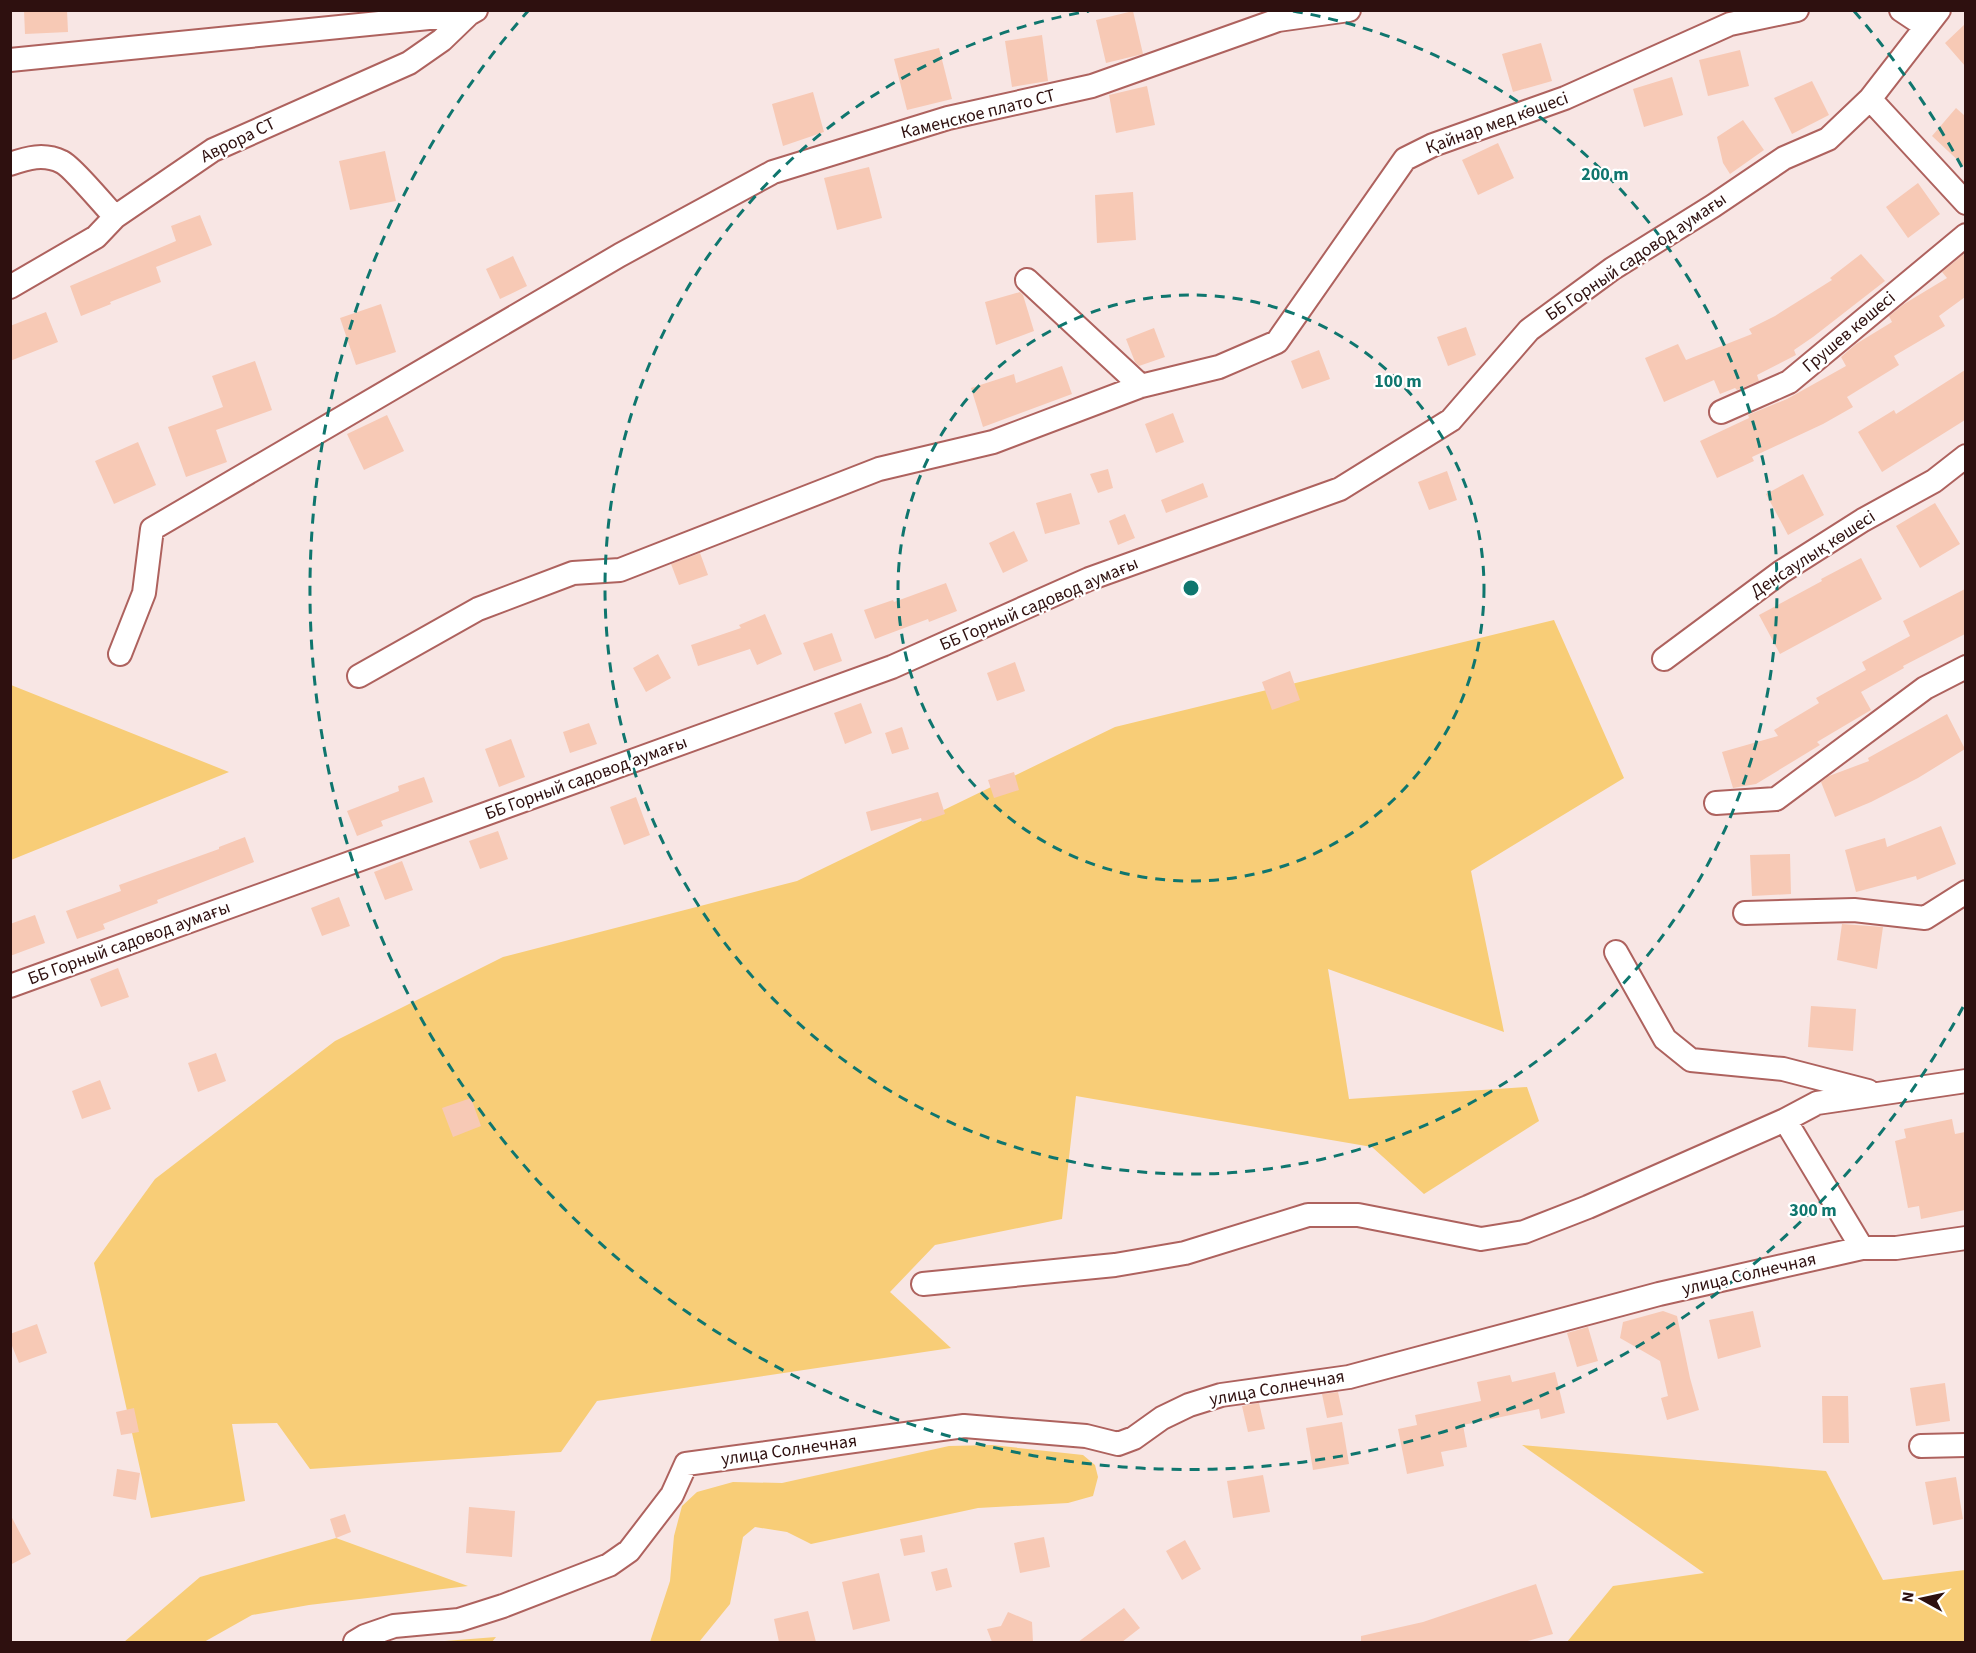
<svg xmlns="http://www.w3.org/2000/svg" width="1976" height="1653" font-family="'Source Sans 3',sans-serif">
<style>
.green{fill:#f8cd77}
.building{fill:#f7c9b5}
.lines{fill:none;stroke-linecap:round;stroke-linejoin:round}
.minor-casing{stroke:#ae625e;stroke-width:26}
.minor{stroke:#fff;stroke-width:22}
.ring{fill:none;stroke:#0f766e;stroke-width:3;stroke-dasharray:10 8}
.labels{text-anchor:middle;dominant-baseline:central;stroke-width:4.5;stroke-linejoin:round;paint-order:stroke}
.street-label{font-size:18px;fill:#2e100f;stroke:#fff}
.centre{fill:#0f766e;stroke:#fff;stroke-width:3}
.ring-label{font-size:18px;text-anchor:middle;font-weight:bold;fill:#0f766e;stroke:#fff;stroke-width:4.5;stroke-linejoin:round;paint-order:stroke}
</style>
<rect width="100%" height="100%" fill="#f8e6e4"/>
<path class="green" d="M 1554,620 L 1624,778 L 1471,871 L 1504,1032 L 1328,969 L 1349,1099 L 1527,1087 L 1539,1121 L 1424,1194 L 1372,1147 L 1076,1096 L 1062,1219 L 935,1245 L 890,1292 L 951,1348 L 597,1401 L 561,1452 L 310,1469 L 277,1423 L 232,1424 L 245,1501 L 151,1518 L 94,1263 L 155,1179 L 335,1041 L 503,957 L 797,881 L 1115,727 Z
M 10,685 L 11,685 L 229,772 L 11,860 Z
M 992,1445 L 1083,1455 L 1095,1465 L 1098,1477 L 1093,1496 L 1068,1503 L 978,1508 L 811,1544 L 787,1532 L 755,1527 L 743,1537 L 730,1604 L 699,1642 L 650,1642 L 670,1581 L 674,1536 L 682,1506 L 697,1492 L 733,1482 L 782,1483 L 949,1446 Z
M 1522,1445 L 1826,1471 L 1883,1580 L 1965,1570 L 1965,1642 L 1567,1642 L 1613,1586 L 1704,1573 Z
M 336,1538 L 468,1586 L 309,1605 L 252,1615 L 204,1642 L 124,1642 L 200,1577 Z
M 496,1637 L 492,1642 L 432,1642 Z"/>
<path class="building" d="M 24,10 L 67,10 L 68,32 L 25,34 Z
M 1133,11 L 1143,54 L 1106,63 L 1096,20 Z
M 1965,24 L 1965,66 L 1945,43 Z
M 1042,35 L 1048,81 L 1012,87 L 1005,41 Z
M 1541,43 L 1552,81 L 1513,92 L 1502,54 Z
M 939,48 L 952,99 L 907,110 L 894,59 Z
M 1740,50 L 1749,86 L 1708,96 L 1699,60 Z
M 1672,77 L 1683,115 L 1644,127 L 1633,89 Z
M 1812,81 L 1829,115 L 1792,134 L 1774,98 Z
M 1147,86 L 1155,125 L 1116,133 L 1109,95 Z
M 813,92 L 824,132 L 783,146 L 772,104 Z
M 1956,108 L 1965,116 L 1965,167 L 1932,136 Z
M 1743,120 L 1764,150 L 1730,174 L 1723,163 L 1717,137 Z
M 1498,143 L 1514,178 L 1478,195 L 1462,160 Z
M 385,151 L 396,201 L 350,210 L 339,161 Z
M 869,167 L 882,218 L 837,230 L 824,178 Z
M 1918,183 L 1940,214 L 1908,238 L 1886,207 Z
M 1133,192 L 1136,240 L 1097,243 L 1095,195 Z
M 200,215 L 212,245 L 156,267 L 161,282 L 110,302 L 111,304 L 81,316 L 70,286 L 176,241 L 171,226 Z
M 1965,253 L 1965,297 L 1939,316 L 1945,326 L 1894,356 L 1899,365 L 1847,397 L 1853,407 L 1823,424 L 1752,457 L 1754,461 L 1717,478 L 1700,441 L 1749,418 L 1748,415 L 1787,399 L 1846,366 L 1841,357 L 1856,344 L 1892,322 L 1889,316 L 1904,304 L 1947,278 L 1942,272 Z
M 1861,254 L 1885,281 L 1813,337 L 1794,350 L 1796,355 L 1757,375 L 1759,381 L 1737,390 L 1735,388 L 1720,394 L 1714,380 L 1664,402 L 1645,358 L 1678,344 L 1686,360 L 1752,334 L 1749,329 L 1775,316 L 1832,280 L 1830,278 Z
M 513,256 L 527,286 L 500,299 L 486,269 Z
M 1020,292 L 1023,295 L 1034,331 L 996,345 L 985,302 Z
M 381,304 L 396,352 L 356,365 L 340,318 Z
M 46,312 L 58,342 L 10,361 L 10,326 Z
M 1466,327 L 1476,355 L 1448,366 L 1437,337 Z
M 1154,328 L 1165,357 L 1139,366 L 1135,362 L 1126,339 Z
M 1319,350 L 1330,379 L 1302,389 L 1291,361 Z
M 255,361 L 272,410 L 216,430 L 227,462 L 186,477 L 168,427 L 223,407 L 212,376 Z
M 1062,366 L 1072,394 L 983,427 L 971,388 L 1014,374 L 1016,383 Z
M 1965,370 L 1965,420 L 1882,472 L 1858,432 L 1894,410 L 1896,414 Z
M 1173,413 L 1184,442 L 1156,453 L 1145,424 Z
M 387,415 L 404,451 L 364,470 L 347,434 Z
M 138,442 L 156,485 L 114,504 L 95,461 Z
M 1108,469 L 1113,488 L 1098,493 L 1090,474 Z
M 1447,471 L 1457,500 L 1429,510 L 1418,482 Z
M 1803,474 L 1824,515 L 1788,535 L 1766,494 Z
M 1203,483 L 1208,497 L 1166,513 L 1161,500 Z
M 1071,493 L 1080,524 L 1045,534 L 1036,503 Z
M 1935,503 L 1960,544 L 1920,568 L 1896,526 Z
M 1125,514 L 1135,538 L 1118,545 L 1109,521 Z
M 1014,531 L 1028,561 L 1003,573 L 989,543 Z
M 700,553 L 708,575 L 679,585 L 671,564 Z
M 1861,558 L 1882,599 L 1780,654 L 1759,615 L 1822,581 L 1821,579 Z
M 946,583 L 957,611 L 929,622 L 928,619 L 875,639 L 864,610 L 893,600 L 894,602 Z
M 1965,589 L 1965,634 L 1903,666 L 1904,668 L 1861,692 L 1871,710 L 1817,742 L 1820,745 L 1756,784 L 1733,788 L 1722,752 L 1778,736 L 1774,730 L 1819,703 L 1816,698 L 1866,670 L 1862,662 L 1910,636 L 1903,621 Z
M 765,614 L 782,654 L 757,665 L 750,649 L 698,666 L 691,645 L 741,628 L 739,625 Z
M 832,633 L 842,661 L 814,671 L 803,643 Z
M 658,654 L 671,678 L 646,692 L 633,668 Z
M 1015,662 L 1025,691 L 997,701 L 987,673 Z
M 1290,671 L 1300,700 L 1272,710 L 1262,682 Z
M 861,703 L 872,733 L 845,744 L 834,713 Z
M 1947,714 L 1965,749 L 1918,778 L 1871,802 L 1835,817 L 1821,782 L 1829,776 L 1869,761 L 1868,758 Z
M 589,723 L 597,744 L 570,753 L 563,732 Z
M 902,727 L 909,749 L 892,754 L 885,733 Z
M 511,739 L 525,777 L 499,787 L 485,749 Z
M 1014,772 L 1019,790 L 994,798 L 988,780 Z
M 424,777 L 433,802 L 381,821 L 383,826 L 357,836 L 347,811 L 399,791 L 398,786 Z
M 938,792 L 945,814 L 922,822 L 921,818 L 871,831 L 866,812 Z
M 636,797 L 650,835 L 624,845 L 610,807 Z
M 1941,826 L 1956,864 L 1917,880 L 1916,876 L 1856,892 L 1845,850 L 1885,838 L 1887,847 Z
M 498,831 L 508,859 L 480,869 L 469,841 Z
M 245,837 L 254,862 L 157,900 L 158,903 L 103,924 L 105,929 L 77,939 L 66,911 L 121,891 L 119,885 L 219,849 L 219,847 Z
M 1790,854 L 1791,894 L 1752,896 L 1750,855 Z
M 402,861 L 413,890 L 385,900 L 374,872 Z
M 339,897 L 350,926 L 322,936 L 311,908 Z
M 35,915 L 45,943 L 10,956 L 10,924 Z
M 1842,924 L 1883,927 L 1877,969 L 1837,960 Z
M 118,968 L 129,997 L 101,1007 L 90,979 Z
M 1811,1006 L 1856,1009 L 1853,1051 L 1808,1047 Z
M 216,1053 L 226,1081 L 198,1092 L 188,1063 Z
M 100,1080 L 111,1109 L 82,1119 L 72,1091 Z
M 471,1098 L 481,1126 L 453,1137 L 442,1108 Z
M 1952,1119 L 1955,1134 L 1965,1132 L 1965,1210 L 1921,1219 L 1919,1206 L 1908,1208 L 1895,1141 L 1906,1138 L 1904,1129 Z
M 1663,1311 L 1677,1316 L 1690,1378 L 1699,1410 L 1667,1420 L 1661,1398 L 1668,1396 L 1660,1361 L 1620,1338 L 1623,1322 Z
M 1753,1311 L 1761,1347 L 1718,1359 L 1709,1320 Z
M 37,1324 L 47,1353 L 19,1363 L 10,1341 L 10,1334 Z
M 1588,1327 L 1598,1361 L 1577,1367 L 1567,1333 Z
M 1555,1372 L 1565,1413 L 1541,1419 L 1539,1409 L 1463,1425 L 1467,1447 L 1441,1452 L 1444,1466 L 1407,1474 L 1398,1429 L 1417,1425 L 1415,1415 L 1481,1401 L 1477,1382 L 1510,1375 L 1512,1382 Z
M 1945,1383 L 1950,1421 L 1916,1426 L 1910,1388 Z
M 1338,1392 L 1343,1415 L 1327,1418 L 1322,1394 Z
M 1822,1396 L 1848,1396 L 1849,1443 L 1823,1443 Z
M 1259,1403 L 1265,1429 L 1248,1432 L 1242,1406 Z
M 134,1408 L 139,1432 L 121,1435 L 116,1412 Z
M 1342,1422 L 1349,1464 L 1313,1470 L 1306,1428 Z
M 117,1469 L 140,1473 L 136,1500 L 113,1496 Z
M 1263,1475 L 1270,1512 L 1233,1518 L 1227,1481 Z
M 1956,1477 L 1963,1519 L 1933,1525 L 1925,1482 Z
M 469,1507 L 515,1511 L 512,1557 L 466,1553 Z
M 10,1514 L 31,1554 L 10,1565 Z
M 345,1514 L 351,1532 L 336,1538 L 330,1519 Z
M 922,1535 L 925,1552 L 904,1556 L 900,1539 Z
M 1044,1537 L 1050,1567 L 1020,1573 L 1014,1543 Z
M 1185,1540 L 1201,1569 L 1182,1580 L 1166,1551 Z
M 947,1568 L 952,1587 L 936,1591 L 931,1572 Z
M 879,1573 L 890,1621 L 853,1630 L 842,1582 Z
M 1536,1584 L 1553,1634 L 1524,1642 L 1361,1642 L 1361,1636 L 1423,1622 Z
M 1124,1608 L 1140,1628 L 1122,1642 L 1078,1642 Z
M 808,1611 L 816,1642 L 779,1642 L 774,1619 Z
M 1008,1612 L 1032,1622 L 1033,1642 L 992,1642 L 987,1629 L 1001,1626 Z"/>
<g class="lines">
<defs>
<path id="minor" d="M 1901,10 L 1925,26
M 10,60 L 469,14
M 1870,99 L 1966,203
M 10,164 C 27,158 44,153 62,162 C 71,166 105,206 115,217
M 1027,280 L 1141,386
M 10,287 L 96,237 L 115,217 L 213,150 L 409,63 L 442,40 L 469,14 L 476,10
M 1721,412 L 1789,382 L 1966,235
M 120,654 L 144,593 L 152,529 L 620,255 L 773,172 L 948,118 L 1092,86 L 1278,20 L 1349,10
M 1664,659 L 1781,572 L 1863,520 L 1934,481 L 1966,456
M 359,676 L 478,609 L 573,573 L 620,570 L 879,469 L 993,442 L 1141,386 L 1219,367 L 1277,342 L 1405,159 L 1433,145 L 1565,98 L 1730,24 L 1797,10
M 1716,803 L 1776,799 L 1925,688 L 1966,667
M 1745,913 L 1854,910 L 1925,918 L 1966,892
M 1616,952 L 1665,1039 L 1691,1060 L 1783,1069 L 1868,1091
M 10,986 L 892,667 L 1089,579 L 1340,489 L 1451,420 L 1529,330 L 1612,269 L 1713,206 L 1784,158 L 1828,139 L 1870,99 L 1939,10
M 1862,1248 L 1896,1248 L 1966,1238
M 923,1284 L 1115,1265 L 1185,1253 L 1308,1215 L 1358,1215 L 1481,1239 L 1524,1232 L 1588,1207 L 1785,1120 L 1817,1103 L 1966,1081
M 1921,1446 L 1966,1445
M 355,1642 L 365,1636 L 394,1626 L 459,1620 L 503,1606 L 609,1565 L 629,1551 L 672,1495 L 686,1464 L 964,1426 L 1086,1436 L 1118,1444 L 1134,1438 L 1162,1418 L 1189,1405 L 1221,1395 L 1349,1377 L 1659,1294 L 1862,1248 L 1785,1120"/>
</defs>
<use href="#minor" class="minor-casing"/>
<use href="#minor" class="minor"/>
</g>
<g class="ring">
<circle cx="1191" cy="588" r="293"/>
<path d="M1293 11A586 586 0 1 1 1089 11"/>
<path d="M1963 1007A879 879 0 1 1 528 11M1854 11A879 879 0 0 1 1963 169"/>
</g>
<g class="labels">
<g class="street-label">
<text transform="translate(978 114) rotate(-14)">Каменское плато СТ</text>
<text transform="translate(1497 123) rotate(-20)">Қайнар мед көшесі</text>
<text transform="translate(238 140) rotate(-26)">Аврора СТ</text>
<text transform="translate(1636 257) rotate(-34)">ББ Горный садовод аумағы</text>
<text transform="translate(1849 332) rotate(-40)">Грушев көшесі</text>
<text transform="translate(1813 554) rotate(-33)">Денсаулық көшесі</text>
<text transform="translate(1039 604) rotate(-23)">ББ Горный садовод аумағы</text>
<text transform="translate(586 778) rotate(-20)">ББ Горный садовод аумағы</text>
<text transform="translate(129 943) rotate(-20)">ББ Горный садовод аумағы</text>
<text transform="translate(1749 1274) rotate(-13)">улица Солнечная</text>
<text transform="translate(1277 1388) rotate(-10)">улица Солнечная</text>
<text transform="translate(789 1450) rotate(-8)">улица Солнечная</text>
</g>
</g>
<circle cx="1191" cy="588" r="9" class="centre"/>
<g class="ring-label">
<text x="1605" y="180">200 m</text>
<text x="1398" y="387">100 m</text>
<text x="1813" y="1216">300 m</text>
</g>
<rect width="1976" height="1653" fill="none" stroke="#2e100f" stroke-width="24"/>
<g transform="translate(1922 1599) rotate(278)" stroke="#ffffff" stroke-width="4.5" paint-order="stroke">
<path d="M0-4.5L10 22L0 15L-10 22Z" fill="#2e100f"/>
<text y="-9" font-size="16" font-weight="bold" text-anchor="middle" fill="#2e100f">N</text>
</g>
</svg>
